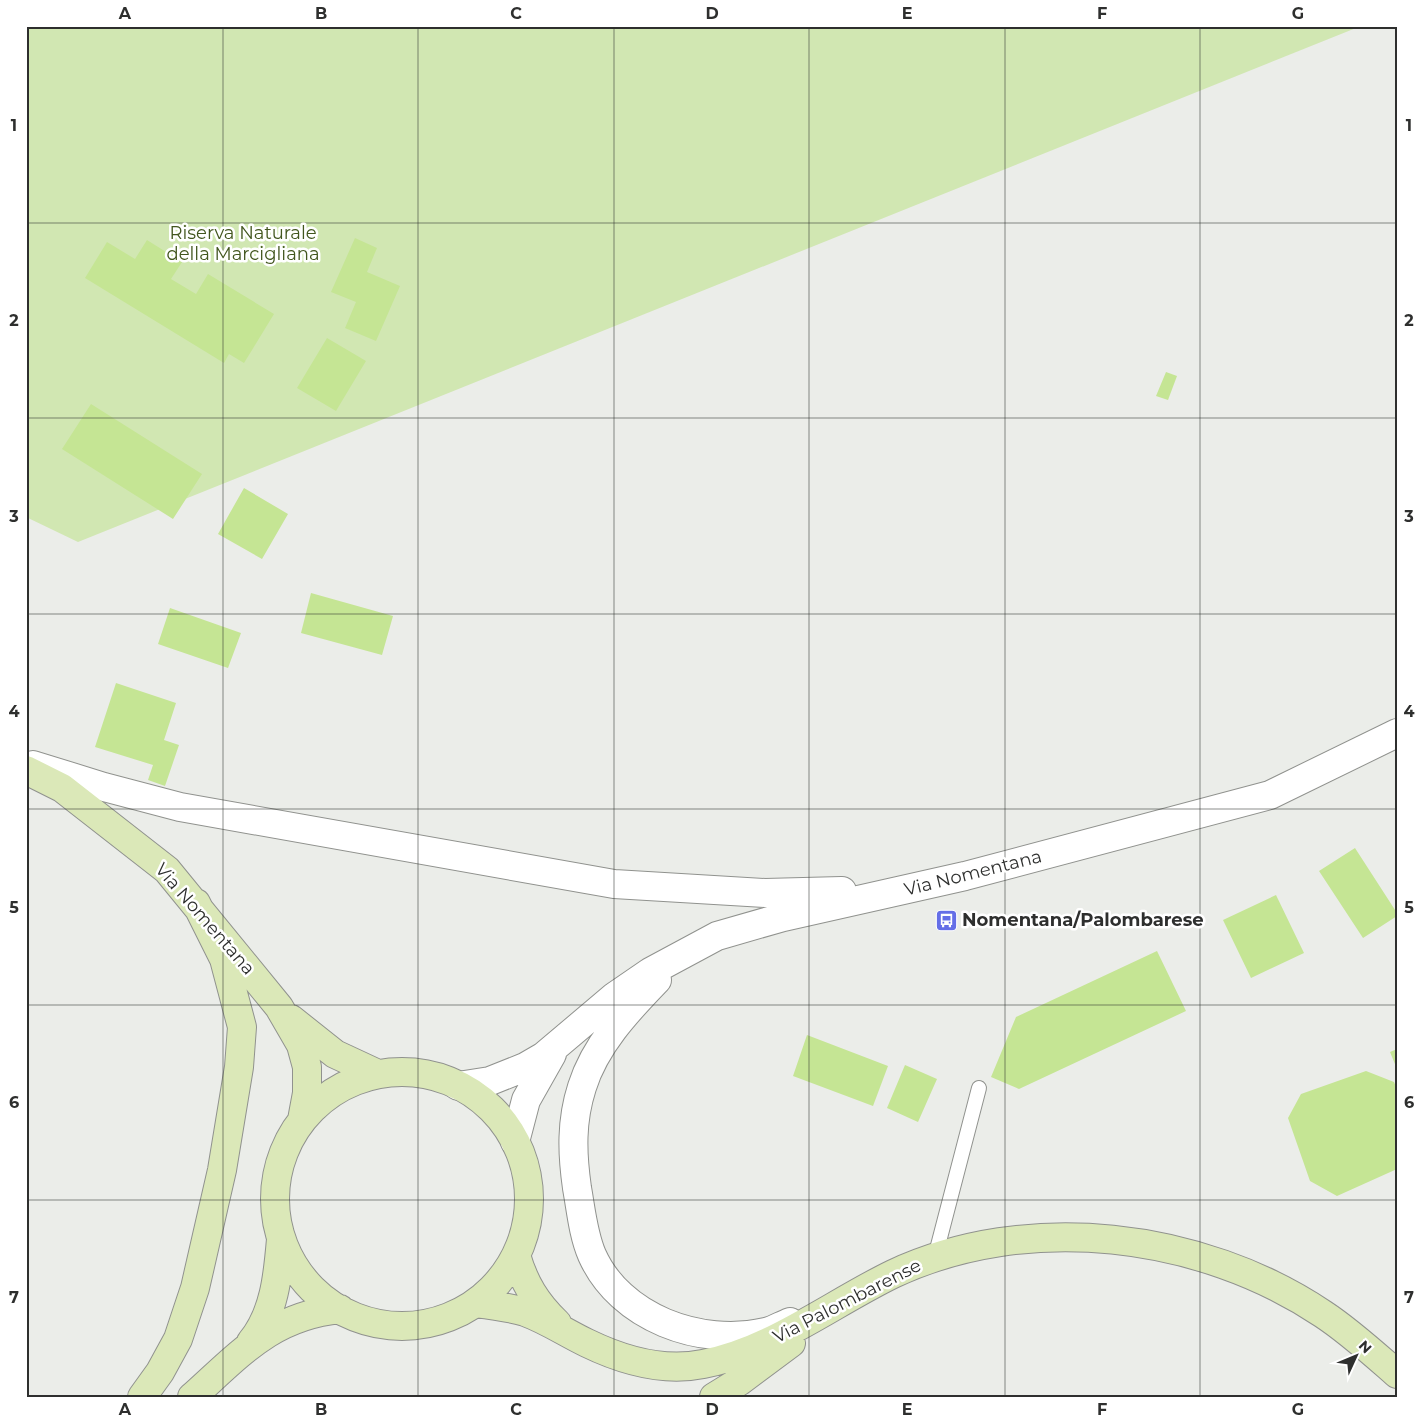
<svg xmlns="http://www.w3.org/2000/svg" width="1423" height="1423" font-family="Montserrat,sans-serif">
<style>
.green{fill:#d1e7b2}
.building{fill:#c5e594}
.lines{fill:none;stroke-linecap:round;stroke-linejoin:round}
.service-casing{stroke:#90928e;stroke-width:16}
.tertiary-casing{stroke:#90928e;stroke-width:30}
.secondary-casing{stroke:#90928e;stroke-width:30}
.service{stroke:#fff;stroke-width:14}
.tertiary{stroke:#fff;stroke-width:28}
.secondary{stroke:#dbe8b8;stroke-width:28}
.grid{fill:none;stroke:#2e2f2e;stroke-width:1;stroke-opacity:0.55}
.labels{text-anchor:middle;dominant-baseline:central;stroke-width:5;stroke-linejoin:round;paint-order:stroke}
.park-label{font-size:18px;fill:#42561e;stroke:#fff}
.street-label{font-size:18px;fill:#2e2f2e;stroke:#fff}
.poi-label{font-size:18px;font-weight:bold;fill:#2e2f2e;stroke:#fff;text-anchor:start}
.neatline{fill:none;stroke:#2e2f2e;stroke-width:2}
.grid-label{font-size:16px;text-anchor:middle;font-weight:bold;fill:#2e2f2e}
</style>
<rect width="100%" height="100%" fill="#ebede9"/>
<path class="green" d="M 26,26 L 1361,26 L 78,542 L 26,517 Z"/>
<path class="building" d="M 355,238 L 377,248 L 367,272 L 400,286 L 376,341 L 345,328 L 356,302 L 331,292 Z
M 147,240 L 182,262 L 171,279 L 196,294 L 208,274 L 274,314 L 244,363 L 229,354 L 224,363 L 85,278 L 107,242 L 135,259 Z
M 327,338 L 366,361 L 336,411 L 297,388 Z
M 1166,372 L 1177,376 L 1168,400 L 1156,396 Z
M 91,404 L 202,474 L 173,519 L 62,449 Z
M 244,488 L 288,514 L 262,559 L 218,534 Z
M 311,593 L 393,616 L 382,655 L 301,633 Z
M 170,608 L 241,633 L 228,668 L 158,644 Z
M 116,683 L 176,703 L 164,740 L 179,745 L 165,786 L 148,780 L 153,765 L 95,747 Z
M 1355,848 L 1397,913 L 1397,916 L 1363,938 L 1319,871 Z
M 1276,895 L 1304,953 L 1251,978 L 1223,920 Z
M 1157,951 L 1186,1011 L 1019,1089 L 991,1077 L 1016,1017 Z
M 807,1035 L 888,1066 L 873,1106 L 793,1076 Z
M 1397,1049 L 1397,1069 L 1390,1052 Z
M 905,1065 L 937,1079 L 918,1122 L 887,1108 Z
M 1366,1071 L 1394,1082 L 1397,1089 L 1397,1169 L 1337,1196 L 1310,1181 L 1288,1118 L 1301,1094 Z"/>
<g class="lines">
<defs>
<path id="service" d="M 935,1257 L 979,1088"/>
<path id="tertiary" d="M 33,765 L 104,787 L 180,807 L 614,884 L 765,893 L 842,891
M 657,980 C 627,1011 595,1045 582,1087 C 571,1121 572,1153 577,1188 C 581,1210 583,1234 592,1255 C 620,1318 700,1347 766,1332 C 774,1330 782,1325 790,1322
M 458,1086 L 490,1081 L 525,1067 L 544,1056 L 615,996 L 650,972 L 717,936 L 783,917 L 965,876 L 1270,795 L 1397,733
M 515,1142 L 526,1100 L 552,1054"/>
<path id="secondary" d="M 26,770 L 62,788 L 167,870 L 279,1007 L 301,1045 L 307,1067 L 307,1093 L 302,1120
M 291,1019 L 335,1054 L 378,1074
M275 1199a127 127 0 1 1 254 0a127 127 0 1 1-254 0Z
M 516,1255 C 524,1283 536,1303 557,1323
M 475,1303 C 492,1305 509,1307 525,1312 C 547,1320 566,1333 587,1343 C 622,1360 664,1372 703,1364 C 772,1351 831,1304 893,1274 C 1027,1211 1201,1232 1323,1314 C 1349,1331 1373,1353 1397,1374
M 251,1342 C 275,1313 278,1274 281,1239
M 142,1397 L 160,1372 L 178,1339 L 195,1288 L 222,1170 L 239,1067 L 242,1027 L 224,959 L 196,903
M 192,1397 C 241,1353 272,1316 340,1309
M 714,1397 L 740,1381 L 791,1343"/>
</defs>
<use href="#service" class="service-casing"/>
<use href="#tertiary" class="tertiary-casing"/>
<use href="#secondary" class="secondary-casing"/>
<use href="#service" class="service"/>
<use href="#tertiary" class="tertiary"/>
<use href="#secondary" class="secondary"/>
</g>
<path class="grid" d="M 223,26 L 223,1397M 418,26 L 418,1397M 614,26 L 614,1397M 809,26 L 809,1397M 1005,26 L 1005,1397M 1200,26 L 1200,1397M 26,223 L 1397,223M 26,418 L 1397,418M 26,614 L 1397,614M 26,809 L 1397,809M 26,1005 L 1397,1005M 26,1200 L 1397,1200"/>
<defs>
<symbol id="bus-square" viewBox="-11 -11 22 22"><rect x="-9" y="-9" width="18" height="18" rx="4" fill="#646ee7" stroke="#fff"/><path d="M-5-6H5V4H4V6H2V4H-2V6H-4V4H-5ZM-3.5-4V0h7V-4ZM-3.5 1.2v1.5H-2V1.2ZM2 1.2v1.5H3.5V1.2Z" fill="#fff"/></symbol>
</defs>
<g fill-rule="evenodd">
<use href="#bus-square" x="934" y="908" width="25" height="25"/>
</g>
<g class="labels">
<g class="park-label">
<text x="243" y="233">Riserva Naturale<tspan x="243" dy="21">della Marcigliana</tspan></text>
</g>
<g class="street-label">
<text transform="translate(973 873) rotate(-14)">Via Nomentana</text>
<text transform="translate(205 919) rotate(49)">Via Nomentana</text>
<text transform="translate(847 1301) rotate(-27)">Via Palombarense</text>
</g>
<g class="poi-label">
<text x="962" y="920">Nomentana/Palombarese</text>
</g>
</g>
<rect width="1423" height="1423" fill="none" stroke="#ffffff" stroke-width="55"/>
<g transform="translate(1356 1356) rotate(46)" stroke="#ffffff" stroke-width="4" paint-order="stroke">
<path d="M0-4L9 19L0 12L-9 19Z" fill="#2e2f2e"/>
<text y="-8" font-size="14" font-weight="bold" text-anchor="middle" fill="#2e2f2e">N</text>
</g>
<rect x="28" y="28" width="1368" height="1368" class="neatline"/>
<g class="grid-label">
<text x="125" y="19">A</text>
<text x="321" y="19">B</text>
<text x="516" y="19">C</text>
<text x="712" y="19">D</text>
<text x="907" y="19">E</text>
<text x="1102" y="19">F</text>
<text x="1298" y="19">G</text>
<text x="14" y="131">1</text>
<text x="1409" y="131">1</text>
<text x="14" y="326">2</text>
<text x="1409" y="326">2</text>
<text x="14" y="522">3</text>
<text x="1409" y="522">3</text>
<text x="14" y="717">4</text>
<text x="1409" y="717">4</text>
<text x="14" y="913">5</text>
<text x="1409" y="913">5</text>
<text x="14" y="1108">6</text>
<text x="1409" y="1108">6</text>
<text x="14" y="1303">7</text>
<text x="1409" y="1303">7</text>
<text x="125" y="1415">A</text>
<text x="321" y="1415">B</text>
<text x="516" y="1415">C</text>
<text x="712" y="1415">D</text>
<text x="907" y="1415">E</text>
<text x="1102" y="1415">F</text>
<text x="1298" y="1415">G</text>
</g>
</svg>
